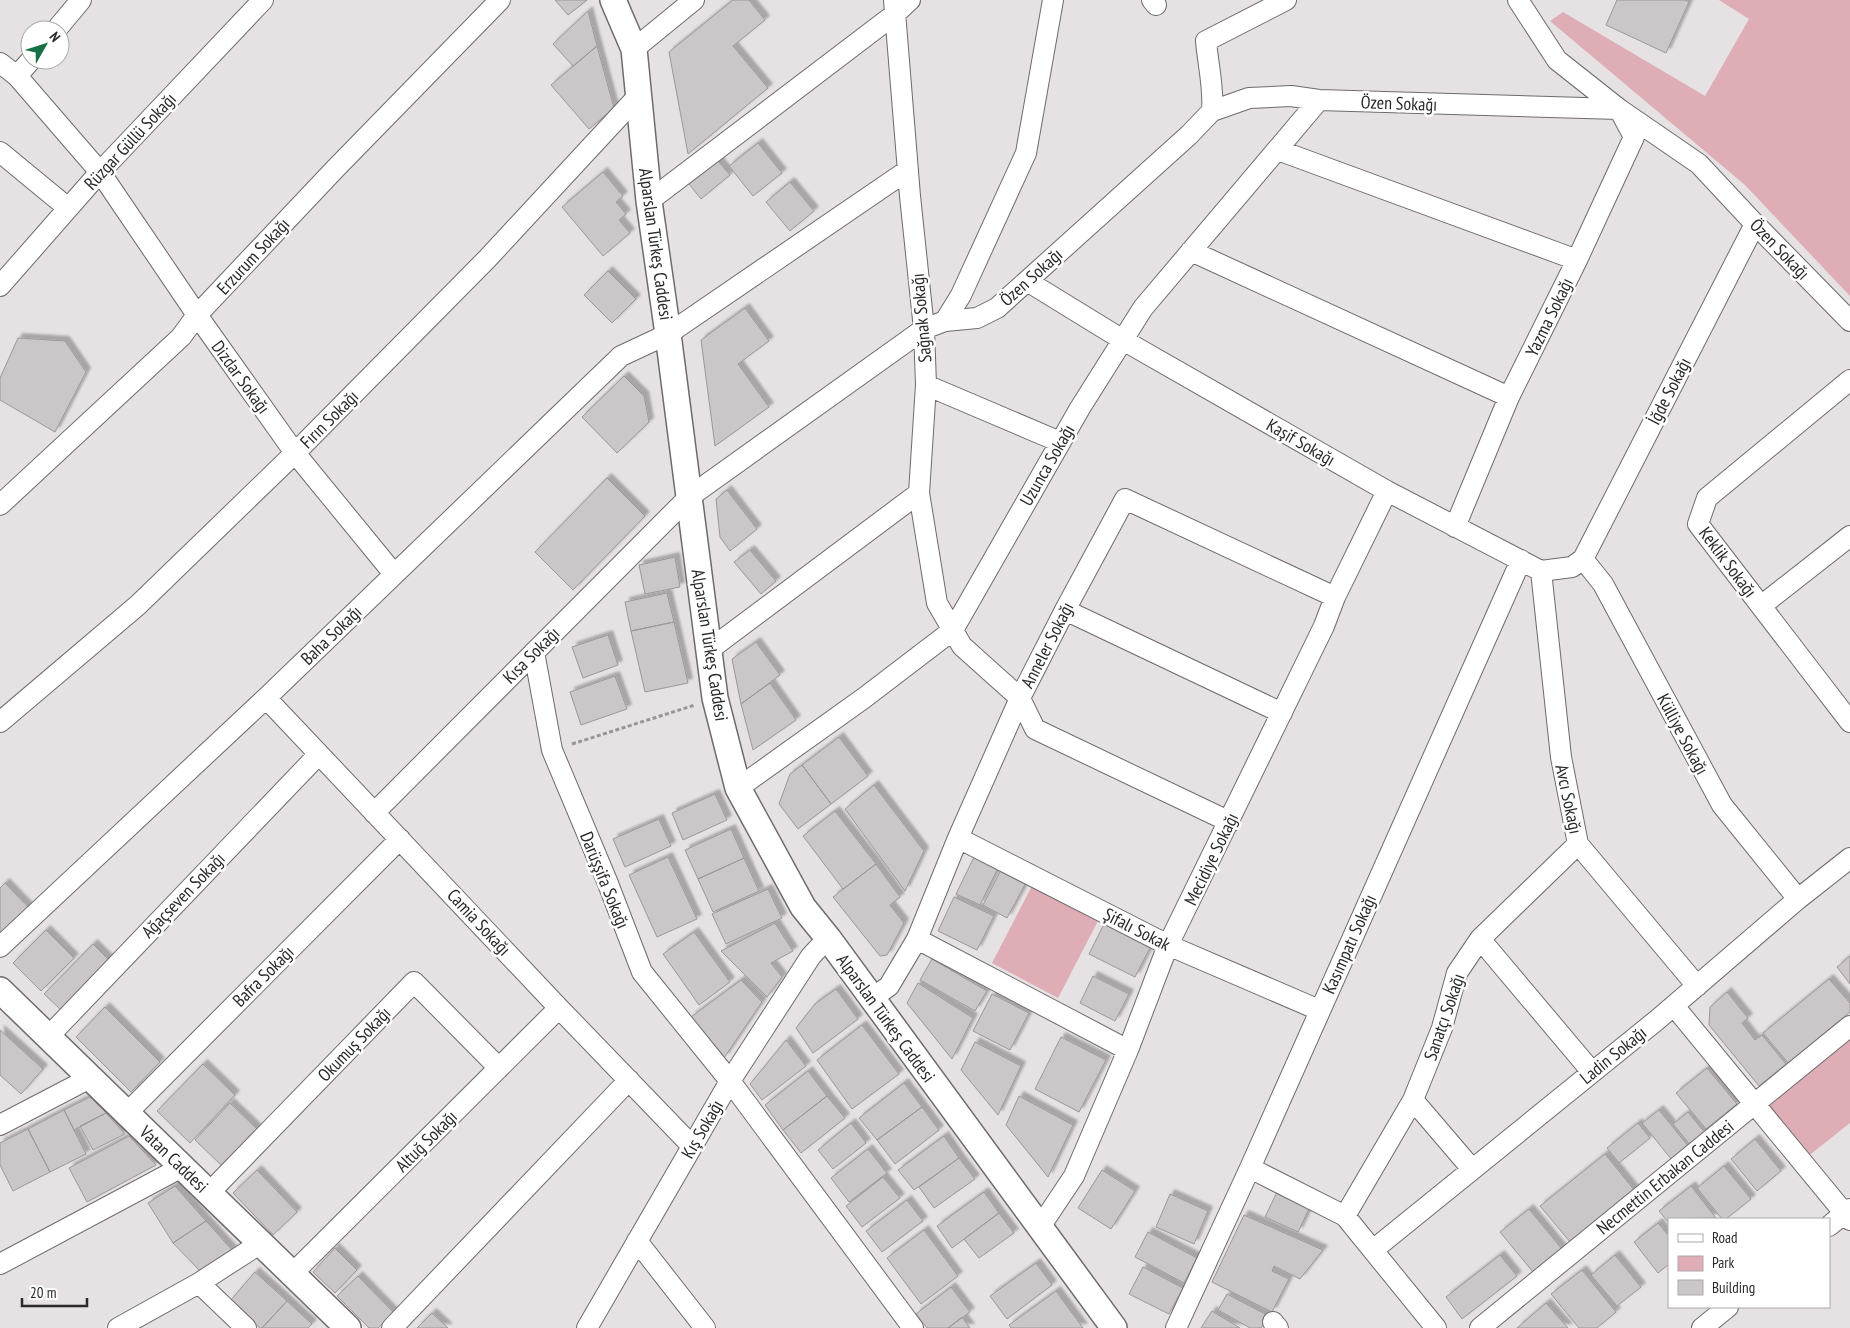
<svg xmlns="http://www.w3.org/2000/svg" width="1850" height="1328" font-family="'PT Sans Narrow',sans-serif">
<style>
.green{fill:#deadb6}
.building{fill:#cbc6c7;stroke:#9c9798;filter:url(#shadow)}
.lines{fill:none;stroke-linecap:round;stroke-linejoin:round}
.minor-casing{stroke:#6f6b6c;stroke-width:22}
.tertiary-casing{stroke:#6f6b6c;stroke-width:28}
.path{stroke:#989596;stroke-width:3;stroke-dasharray:4 2.5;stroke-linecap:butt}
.minor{stroke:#fff;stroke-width:20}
.tertiary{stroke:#fff;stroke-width:25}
.labels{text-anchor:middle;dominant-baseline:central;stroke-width:5;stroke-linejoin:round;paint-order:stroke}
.street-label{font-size:18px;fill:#2b292a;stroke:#fff}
</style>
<defs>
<filter id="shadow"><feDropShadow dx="4.5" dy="-4.5" stdDeviation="1" flood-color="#0004"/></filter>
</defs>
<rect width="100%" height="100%" fill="#e6e1e2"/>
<path class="green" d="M 1719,0 L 1850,0 L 1850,296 L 1745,185 L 1550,21 L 1563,12 L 1705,96 L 1749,19 Z
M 1033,884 L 1099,919 L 1058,998 L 992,963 Z
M 1850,1038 L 1850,1123 L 1807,1157 L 1766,1107 Z"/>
<path class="building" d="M 555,0 L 587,0 L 568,15 Z
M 733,0 L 749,0 L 765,20 L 733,46 L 768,88 L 688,154 L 669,52 Z
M 1617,0 L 1685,0 L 1689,2 L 1666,53 L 1606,25 Z
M 588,11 L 597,46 L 573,66 L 553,44 Z
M 597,46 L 614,108 L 589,129 L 551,85 Z
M 758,143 L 782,173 L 753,196 L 729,166 Z
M 718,161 L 730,175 L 701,199 L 689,184 Z
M 603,172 L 623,196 L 616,202 L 626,214 L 619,220 L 630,233 L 603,256 L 562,207 Z
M 790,182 L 814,211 L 790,231 L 766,202 Z
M 608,271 L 636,299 L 612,323 L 584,295 Z
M 745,308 L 769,341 L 738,364 L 769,407 L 715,446 L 701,340 Z
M 18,338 L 65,341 L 86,372 L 55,432 L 0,400 L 0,378 Z
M 624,376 L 644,396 L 649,422 L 617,453 L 582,417 Z
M 607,478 L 645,516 L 573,590 L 535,552 Z
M 727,490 L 757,529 L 730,551 L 720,537 L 716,499 Z
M 750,550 L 776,581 L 761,594 L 734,562 Z
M 675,557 L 680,587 L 645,594 L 639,565 Z
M 667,593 L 674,622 L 631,631 L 625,602 Z
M 674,622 L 688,683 L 645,692 L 631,631 Z
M 608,635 L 618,665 L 583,678 L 572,647 Z
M 756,642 L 780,675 L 741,704 L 732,659 Z
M 615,676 L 627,709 L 581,725 L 570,692 Z
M 770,683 L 796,720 L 753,750 L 741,704 Z
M 839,737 L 868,776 L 831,804 L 802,765 Z
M 802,765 L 831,804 L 798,829 L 779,804 L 790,774 Z
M 874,785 L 924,851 L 905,891 L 845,809 Z
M 715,794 L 727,820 L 683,840 L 672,813 Z
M 835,811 L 876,864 L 843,889 L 803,836 Z
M 659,819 L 671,846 L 625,867 L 613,839 Z
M 731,829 L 744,858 L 698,879 L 685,850 Z
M 668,857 L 697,919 L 657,937 L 629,875 Z
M 974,857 L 998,868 L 980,905 L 956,894 Z
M 744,858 L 759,891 L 713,912 L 698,879 Z
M 876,864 L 900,897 L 890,905 L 904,923 L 887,955 L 880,956 L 833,897 Z
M 1002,868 L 1027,881 L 1007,918 L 983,905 Z
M 5,883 L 32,911 L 0,941 L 0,888 Z
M 768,889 L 782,918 L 726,944 L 712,914 Z
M 954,897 L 994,916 L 977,950 L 938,931 Z
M 775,923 L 793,951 L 771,963 L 782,977 L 767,997 L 721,951 Z
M 1104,924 L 1150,948 L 1135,977 L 1089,954 Z
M 46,930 L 74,958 L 41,991 L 13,963 Z
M 694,932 L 730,982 L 699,1005 L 663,954 Z
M 93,944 L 110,961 L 61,1010 L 44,994 Z
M 1850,956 L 1850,984 L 1837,967 Z
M 932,959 L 987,991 L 975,1011 L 920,980 Z
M 1093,976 L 1129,994 L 1115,1021 L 1080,1003 Z
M 1829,979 L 1850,1003 L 1850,1012 L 1788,1063 L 1763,1033 Z
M 741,980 L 762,1002 L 724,1058 L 691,1017 Z
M 918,983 L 973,1018 L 952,1059 L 907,1003 Z
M 836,989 L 858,1019 L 813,1053 L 796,1028 L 815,1004 Z
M 1727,992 L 1748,1018 L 1742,1023 L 1755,1040 L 1762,1035 L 1786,1064 L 1759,1086 L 1709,1025 L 1710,1007 Z
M 992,994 L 1029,1013 L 1010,1050 L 973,1031 Z
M 105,1007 L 160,1062 L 131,1092 L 76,1037 Z
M 862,1025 L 899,1074 L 852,1109 L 817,1060 Z
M 0,1030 L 43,1069 L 21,1094 L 0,1075 Z
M 1061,1037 L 1106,1060 L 1079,1112 L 1035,1089 Z
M 786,1040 L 806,1066 L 762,1100 L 750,1084 Z
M 975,1042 L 1021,1066 L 998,1115 L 961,1070 Z
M 203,1064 L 235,1095 L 190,1143 L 157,1111 Z
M 1707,1068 L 1737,1104 L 1706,1129 L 1676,1093 Z
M 808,1071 L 827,1096 L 783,1130 L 765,1105 Z
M 904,1083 L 922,1107 L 877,1140 L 859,1118 Z
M 827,1096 L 845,1118 L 801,1153 L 783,1130 Z
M 1019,1096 L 1073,1125 L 1048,1177 L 1006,1125 Z
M 90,1097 L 106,1113 L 74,1130 L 64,1110 Z
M 230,1103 L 257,1129 L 222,1166 L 195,1140 Z
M 922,1107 L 939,1130 L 895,1164 L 877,1140 Z
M 64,1110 L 86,1154 L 50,1172 L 28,1129 Z
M 1659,1110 L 1689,1147 L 1672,1160 L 1642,1123 Z
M 1688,1112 L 1706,1134 L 1691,1146 L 1673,1124 Z
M 106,1113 L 125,1134 L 93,1150 L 80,1126 Z
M 851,1123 L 866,1143 L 833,1169 L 818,1150 Z
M 1638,1123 L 1650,1138 L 1619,1163 L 1607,1148 Z
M 28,1129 L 50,1172 L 13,1191 L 0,1165 L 0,1143 Z
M 129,1136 L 156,1165 L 87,1202 L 69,1168 Z
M 944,1136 L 959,1158 L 914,1190 L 898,1170 Z
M 1755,1139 L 1781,1171 L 1757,1191 L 1731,1159 Z
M 868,1149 L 887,1173 L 849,1202 L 831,1178 Z
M 1605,1154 L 1635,1191 L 1571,1243 L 1540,1206 Z
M 959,1158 L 975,1179 L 934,1208 L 919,1187 Z
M 1724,1166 L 1751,1199 L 1726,1219 L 1722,1219 L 1697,1188 Z
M 257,1170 L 297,1212 L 273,1235 L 233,1193 Z
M 1102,1170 L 1135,1191 L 1111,1229 L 1078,1208 Z
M 883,1177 L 900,1198 L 862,1227 L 846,1206 Z
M 175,1186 L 206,1221 L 173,1243 L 148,1203 Z
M 1691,1186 L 1716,1218 L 1669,1219 L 1669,1223 L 1659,1211 Z
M 984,1192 L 999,1213 L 952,1248 L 937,1226 Z
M 1277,1192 L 1310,1207 L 1298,1232 L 1265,1217 Z
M 1170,1194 L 1208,1211 L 1194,1244 L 1156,1227 Z
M 907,1200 L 923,1221 L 882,1252 L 866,1231 Z
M 1529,1209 L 1562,1249 L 1533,1272 L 1500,1232 Z
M 999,1213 L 1014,1233 L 979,1258 L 964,1239 Z
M 1244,1215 L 1323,1250 L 1300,1279 L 1274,1266 L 1272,1271 L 1289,1279 L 1272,1312 L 1212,1282 Z
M 206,1221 L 233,1251 L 201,1272 L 173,1243 Z
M 1658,1223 L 1669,1236 L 1669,1264 L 1658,1273 L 1634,1242 Z
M 924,1230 L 958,1276 L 921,1304 L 887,1258 Z
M 1148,1232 L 1197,1258 L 1184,1283 L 1135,1257 Z
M 335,1248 L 357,1270 L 335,1293 L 313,1272 Z
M 1500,1255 L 1517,1276 L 1462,1319 L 1446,1297 Z
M 1615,1255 L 1641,1287 L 1617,1306 L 1591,1275 Z
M 1036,1263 L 1052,1285 L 1007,1319 L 990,1296 Z
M 1143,1267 L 1183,1288 L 1169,1314 L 1129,1294 Z
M 1582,1270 L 1616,1312 L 1597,1328 L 1579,1328 L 1551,1294 Z
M 255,1272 L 287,1301 L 262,1328 L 260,1328 L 230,1301 Z
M 358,1276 L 394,1313 L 378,1328 L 369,1328 L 337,1296 Z
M 951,1287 L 970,1312 L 948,1328 L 927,1328 L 916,1314 Z
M 1056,1291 L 1083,1328 L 1011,1328 L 1009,1325 Z
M 1227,1294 L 1267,1315 L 1261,1328 L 1250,1328 L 1218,1310 Z
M 287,1301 L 312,1324 L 308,1328 L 262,1328 Z
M 1546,1303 L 1568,1328 L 1517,1328 Z
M 1212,1311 L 1240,1328 L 1201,1328 Z
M 432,1313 L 448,1328 L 417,1328 Z
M 962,1317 L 970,1328 L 948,1328 Z"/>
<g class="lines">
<defs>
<path id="minor" d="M 894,0 L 910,196 L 924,329 L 926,385 L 919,493 L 937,603 L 962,646 L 1020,698 L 1035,729 L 1230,822
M 1152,0 L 1156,5
M 56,30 L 81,0
M 634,49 L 694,0
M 0,63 L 17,76 L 100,172 L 197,315 L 295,453 L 394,574
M 17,76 L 31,60
M 1212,111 C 1214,87 1208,65 1206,41 L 1286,0
M 1278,150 L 1577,260
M 0,152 L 68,208
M 649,201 L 895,14 L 910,0
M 1191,251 L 1509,397
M 1027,281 L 1123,340 L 1387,491 L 1541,571 L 1572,567 L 1583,559 L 1755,224
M 0,286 L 100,172 L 263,0
M 945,321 L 977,318 L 997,308 L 1189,135 L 1212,111 L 1249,98 L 1291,96 L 1319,100 L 1619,109 L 1699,164 L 1755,224 L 1850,321
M 1850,380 L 1707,498 L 1698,524 L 1850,722
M 926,385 L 1060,442
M 0,505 L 181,337 L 197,315 L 335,169 L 500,0
M 1455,527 L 1509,397 L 1577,260 L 1634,137 L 1619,109 L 1557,60 L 1518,0
M 1583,559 L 1603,584 L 1722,805 L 1798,899
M 1541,571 L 1561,757 L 1578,844 L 1697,986
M 1761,606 L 1850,536
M 1065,610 L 1282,713
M 709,650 L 919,493
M 534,652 L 552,750 L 607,881 L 642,972 L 730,1081 L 913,1328
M 266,698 L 559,1008 L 692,1146
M 0,722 L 138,605 L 295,453 L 487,259 L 639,95
M 738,788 L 864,698 L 953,630 L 1080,408 L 1143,308 L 1319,100
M 374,813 L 689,497 L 924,329 L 945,321 L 961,295 L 1026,153 L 1053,0
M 958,838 L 1168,945 L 1319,1010
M 917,939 L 1128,1050
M 1480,939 L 1592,1072
M 0,947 L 266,698 L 621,356 L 668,334 L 908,170
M 871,999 L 889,986 L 917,939 L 958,838 L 1020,698 L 1065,610 L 1125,499 L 1335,597
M 1674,1006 L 1850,1220
M 48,1037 L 319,754
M 1413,1100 L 1472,1169
M 127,1113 L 400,839
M 0,1125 L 90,1078
M 1250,1168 L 1345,1216 L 1436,1328
M 209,1193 L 414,982 L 499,1068
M 1345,1216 L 1413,1100 L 1442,1028 L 1457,973 L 1480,939 L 1578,844
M 1829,1226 L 1850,1209
M 1040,1227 L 1074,1176 L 1128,1050 L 1168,945 L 1324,626 L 1335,597 L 1387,491
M 637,1241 L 705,1328
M 1373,1250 L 1657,1020 L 1798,899 L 1850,858
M 0,1264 L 182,1167
M 292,1274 L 559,1008
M 199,1283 L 246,1328
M 1273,1322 L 1278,1328
M 118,1328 L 199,1283 L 261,1243
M 392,1328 L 629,1080
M 587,1328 L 730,1081 L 811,956 L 828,938
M 1176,1328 L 1250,1168 L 1521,560
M 1480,1328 L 1850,1026
M 1702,1328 L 1728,1307"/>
<path id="tertiary" d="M 613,0 L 634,49 L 649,201 L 668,334 L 715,698 L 738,788 L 803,907 L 828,938 L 1114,1328
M 0,990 L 348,1328"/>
</defs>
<use href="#minor" class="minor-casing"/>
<use href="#tertiary" class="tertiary-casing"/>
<path class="path" d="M 572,744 L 695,705"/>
<use href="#minor" class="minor"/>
<use href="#tertiary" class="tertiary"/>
</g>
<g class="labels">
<g class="street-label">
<text transform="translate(1399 103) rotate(2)">Özen Sokağı</text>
<text transform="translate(130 141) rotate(-47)">Rüzgar Güllü Sokağı</text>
<text transform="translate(656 244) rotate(82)">Alparslan Türkeş Caddesi</text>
<text transform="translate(1780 249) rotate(46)">Özen Sokağı</text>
<text transform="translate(253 256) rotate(-47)">Erzurum Sokağı</text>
<text transform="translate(1031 277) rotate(-42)">Özen Sokağı</text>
<text transform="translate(1549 317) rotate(-64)">Yazma Sokağı</text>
<text transform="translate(921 318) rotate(-95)">Sağnak Sokağı</text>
<text transform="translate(241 377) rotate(54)">Dizdar Sokağı</text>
<text transform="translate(1669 391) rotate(-63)">İğde Sokağı</text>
<text transform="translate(329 419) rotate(-45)">Fırın Sokağı</text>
<text transform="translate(1301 442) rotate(30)">Kaşif Sokağı</text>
<text transform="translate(1047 465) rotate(-60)">Uzunca Sokağı</text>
<text transform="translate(1728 562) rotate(53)">Keklik Sokağı</text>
<text transform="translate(331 635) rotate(-44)">Baha Sokağı</text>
<text transform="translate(710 645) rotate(81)">Alparslan Türkeş Caddesi</text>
<text transform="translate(1047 645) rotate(-63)">Anneler Sokağı</text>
<text transform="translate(531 655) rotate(-45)">Kısa Sokağı</text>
<text transform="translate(1683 734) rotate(62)">Külliye Sokağı</text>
<text transform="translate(1569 799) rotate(78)">Avcı Sokağı</text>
<text transform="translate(1211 859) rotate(-64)">Mecidiye Sokağı</text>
<text transform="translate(605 880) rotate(68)">Darüşşifa Sokağı</text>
<text transform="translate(183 895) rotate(-46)">Ağaçseven Sokağı</text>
<text transform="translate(479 922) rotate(47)">Camia Sokağı</text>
<text transform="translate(1137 929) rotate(27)">Şifalı Sokak</text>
<text transform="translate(1349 944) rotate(-66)">Kasımpatı Sokağı</text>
<text transform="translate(263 976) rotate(-45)">Bafra Sokağı</text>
<text transform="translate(1444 1017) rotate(-71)">Sanatçı Sokağı</text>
<text transform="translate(886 1018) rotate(54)">Alparslan Türkeş Caddesi</text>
<text transform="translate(354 1044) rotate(-46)">Okumuş Sokağı</text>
<text transform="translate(1613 1055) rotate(-39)">Ladin Sokağı</text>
<text transform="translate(702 1129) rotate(-60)">Kış Sokağı</text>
<text transform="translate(426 1141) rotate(-45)">Altuğ Sokağı</text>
<text transform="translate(174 1159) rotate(44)">Vatan Caddesi</text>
<text transform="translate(1665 1177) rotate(-39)">Necmettin Erbakan Caddesi</text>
</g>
</g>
<rect x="1668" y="1218" width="162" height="90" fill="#ffffff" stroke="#aaa9aa"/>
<rect x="1678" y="1234" width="25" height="8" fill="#ffffff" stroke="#aaa9aa"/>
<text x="1712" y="1243" font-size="15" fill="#2b292a">Road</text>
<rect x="1678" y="1256" width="25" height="15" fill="#deadb6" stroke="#aaa9aa"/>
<text x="1712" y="1268" font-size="15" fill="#2b292a">Park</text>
<rect x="1678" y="1280" width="25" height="15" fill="#cbc6c7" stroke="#aaa9aa"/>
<text x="1712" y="1293" font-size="15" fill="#2b292a">Building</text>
<g transform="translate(45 45) rotate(51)"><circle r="24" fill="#ffffff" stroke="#aaa9aa"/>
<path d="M0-4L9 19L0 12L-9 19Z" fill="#167044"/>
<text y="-8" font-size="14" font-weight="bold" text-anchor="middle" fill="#2b292a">N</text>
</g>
<path d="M22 1298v8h65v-8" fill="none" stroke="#2b292a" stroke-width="2.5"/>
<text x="30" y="1298" font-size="15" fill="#2b292a" stroke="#ffffff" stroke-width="4" paint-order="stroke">20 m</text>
</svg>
